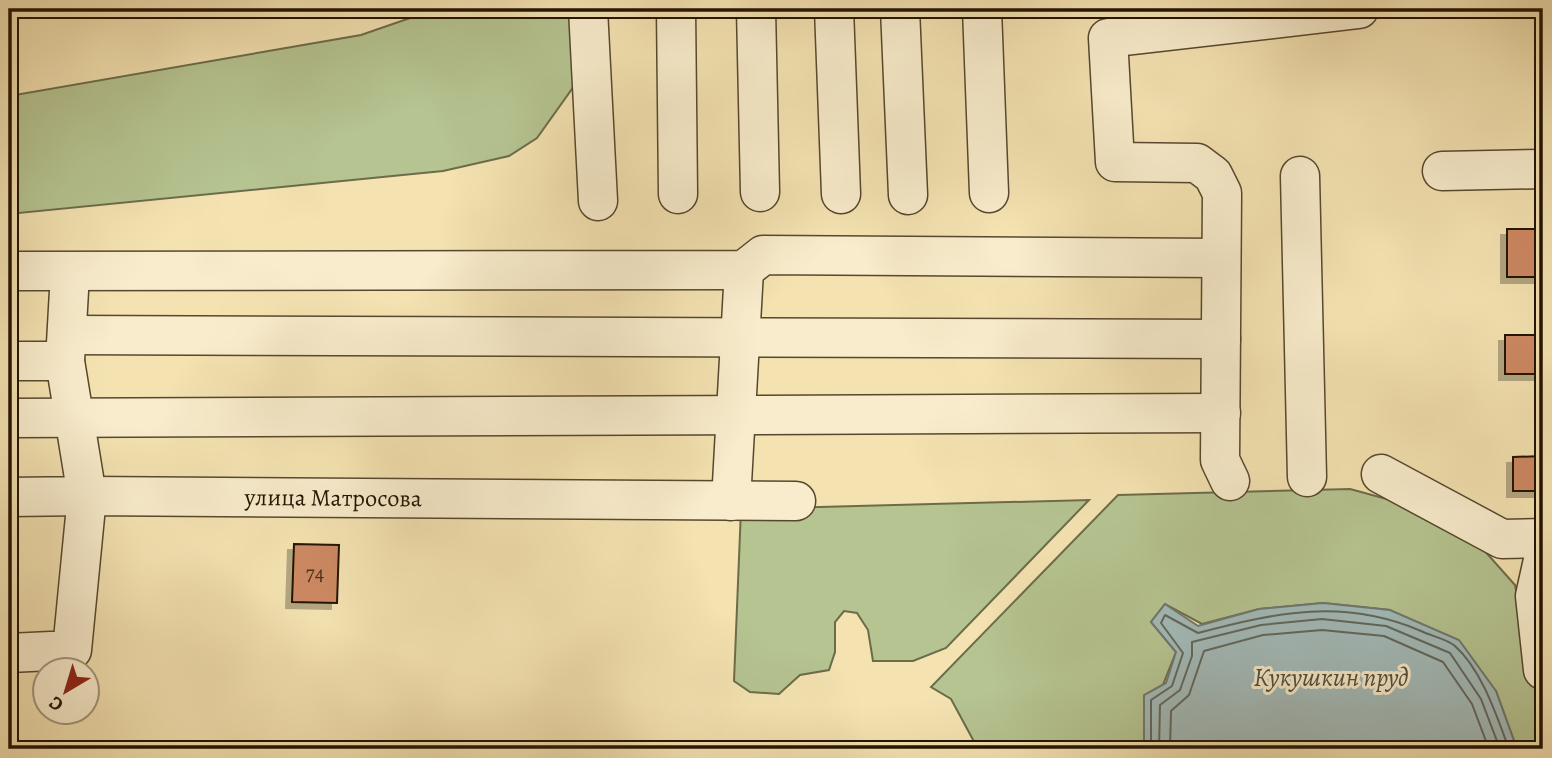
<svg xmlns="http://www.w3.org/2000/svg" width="1552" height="758" font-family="Alegreya,serif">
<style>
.green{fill:#b5c491;stroke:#6c6c4a;stroke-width:2}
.water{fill:#a2bab8;stroke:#6f786f;stroke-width:2}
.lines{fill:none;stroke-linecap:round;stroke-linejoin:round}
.shore{stroke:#62675d;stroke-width:2}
.building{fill:#cd8963;stroke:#221402;stroke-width:2;filter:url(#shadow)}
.minor-casing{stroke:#56482e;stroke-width:41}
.minor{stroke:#f8eccc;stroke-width:38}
.labels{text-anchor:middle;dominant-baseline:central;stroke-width:6;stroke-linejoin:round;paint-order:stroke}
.number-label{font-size:21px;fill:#4d311a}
.street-label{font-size:24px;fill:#221402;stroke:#f8eccc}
.water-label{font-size:26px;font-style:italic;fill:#4f4e42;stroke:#f8eccc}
</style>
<defs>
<filter id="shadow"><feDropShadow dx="-6" dy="6" stdDeviation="0" flood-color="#0004"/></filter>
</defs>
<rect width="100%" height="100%" fill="#f4e2b1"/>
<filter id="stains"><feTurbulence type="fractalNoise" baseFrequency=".00286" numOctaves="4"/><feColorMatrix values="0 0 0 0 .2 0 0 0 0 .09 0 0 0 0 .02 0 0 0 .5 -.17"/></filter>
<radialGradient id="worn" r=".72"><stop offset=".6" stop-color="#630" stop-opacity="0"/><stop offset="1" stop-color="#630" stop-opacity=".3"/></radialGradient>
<path class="green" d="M 436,9 L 585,9 L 574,86 L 537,138 L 509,156 L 443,171 L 9,214 L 9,96 L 361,35 Z
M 1350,489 L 1405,504 L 1475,540 L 1515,585 L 1542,713 L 1543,749 L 1517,749 L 1496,691 L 1390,610 L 1323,603 L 1259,609 L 1202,624 L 1165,604 L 1151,622 L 1176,652 L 1145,730 L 1144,749 L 978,749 L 951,699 L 931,687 L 1118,495 Z
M 1089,500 L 946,648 L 913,661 L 873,661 L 868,630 L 857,613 L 844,611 L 835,622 L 835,652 L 829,670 L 800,675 L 779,694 L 750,692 L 734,681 L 741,509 Z"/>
<path class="water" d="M 1323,603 L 1390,610 L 1459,640 L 1496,691 L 1517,749 L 1144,749 L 1144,695 L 1166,683 L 1176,652 L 1151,622 L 1165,604 L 1198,626 L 1259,609 Z"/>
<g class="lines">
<path class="shore" d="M 1151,749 L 1151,700 L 1172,686 L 1183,653 L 1161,623 L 1165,615 L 1198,633 C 1277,612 1344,598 1421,631 C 1431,636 1447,639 1455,646 C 1482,670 1497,717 1509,749
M 1159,749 L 1160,705 L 1180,690 L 1192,656 L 1192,642 L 1261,625 L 1322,619 L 1386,626 L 1450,653 L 1481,699 L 1500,749
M 1170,749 L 1171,711 L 1189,695 L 1204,651 L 1263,635 L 1322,630 L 1384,636 L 1443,662 L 1472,704 L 1489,749"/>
</g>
<path class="building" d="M 1507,229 L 1543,229 L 1543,277 L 1507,277 Z
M 1505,335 L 1543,335 L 1543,374 L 1505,374 Z
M 1543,456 L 1543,491 L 1513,491 L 1513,457 Z
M 294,544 L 339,545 L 337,603 L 292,602 Z
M 55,742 L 107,744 L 107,749 L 54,749 Z"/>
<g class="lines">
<defs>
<g id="minor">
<path d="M 588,9 L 598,201"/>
<path d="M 676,9 L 678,194"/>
<path d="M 756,9 L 760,192"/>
<path d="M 834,9 L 841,194"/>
<path d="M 900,9 L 908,195"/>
<path d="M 982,9 L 989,193"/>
<path d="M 1442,171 L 1543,169"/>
<path d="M 1300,176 L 1307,477"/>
<path d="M 9,271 L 744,270 L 763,255 L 1221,258"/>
<path d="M 67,335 L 1221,339"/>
<path d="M 9,361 L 65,361"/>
<path d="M 9,418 L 1221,413"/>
<path d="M 1381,474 L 1502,539 L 1543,538"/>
<path d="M 1230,481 L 1220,460 L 1222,193 L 1213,175 L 1197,163 L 1115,162 L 1108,38 L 1359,9"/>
<path d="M 9,497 L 87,496 L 65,361 L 70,273"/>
<path d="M 731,501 L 744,270"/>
<path d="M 1543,560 L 1535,596 L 1543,670"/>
<path id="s1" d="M 9,653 L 72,650 L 87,496 L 796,501"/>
</g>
</defs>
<use href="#minor" class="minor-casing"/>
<use href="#minor" class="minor"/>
</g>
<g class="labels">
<g class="number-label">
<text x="315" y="573">74</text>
</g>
<g class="street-label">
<text stroke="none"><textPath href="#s1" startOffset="464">улица Матросова</textPath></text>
</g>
<g class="water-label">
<text x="1331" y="677">Кукушкин пруд</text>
</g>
</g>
<rect width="1552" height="758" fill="none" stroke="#f4e2b1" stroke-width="35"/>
<rect x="10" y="10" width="1531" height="737" fill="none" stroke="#221402" stroke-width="3.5"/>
<rect x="18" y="18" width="1517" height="723" fill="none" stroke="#221402" stroke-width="2"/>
<g transform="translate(66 691) rotate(218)"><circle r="33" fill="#f8eccc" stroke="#a2967b" stroke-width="2"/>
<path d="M0-5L12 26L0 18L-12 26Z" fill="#8f2418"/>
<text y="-10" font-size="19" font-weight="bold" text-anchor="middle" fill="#221402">С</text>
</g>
<rect width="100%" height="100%" filter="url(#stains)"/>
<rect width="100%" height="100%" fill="url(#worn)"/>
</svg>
